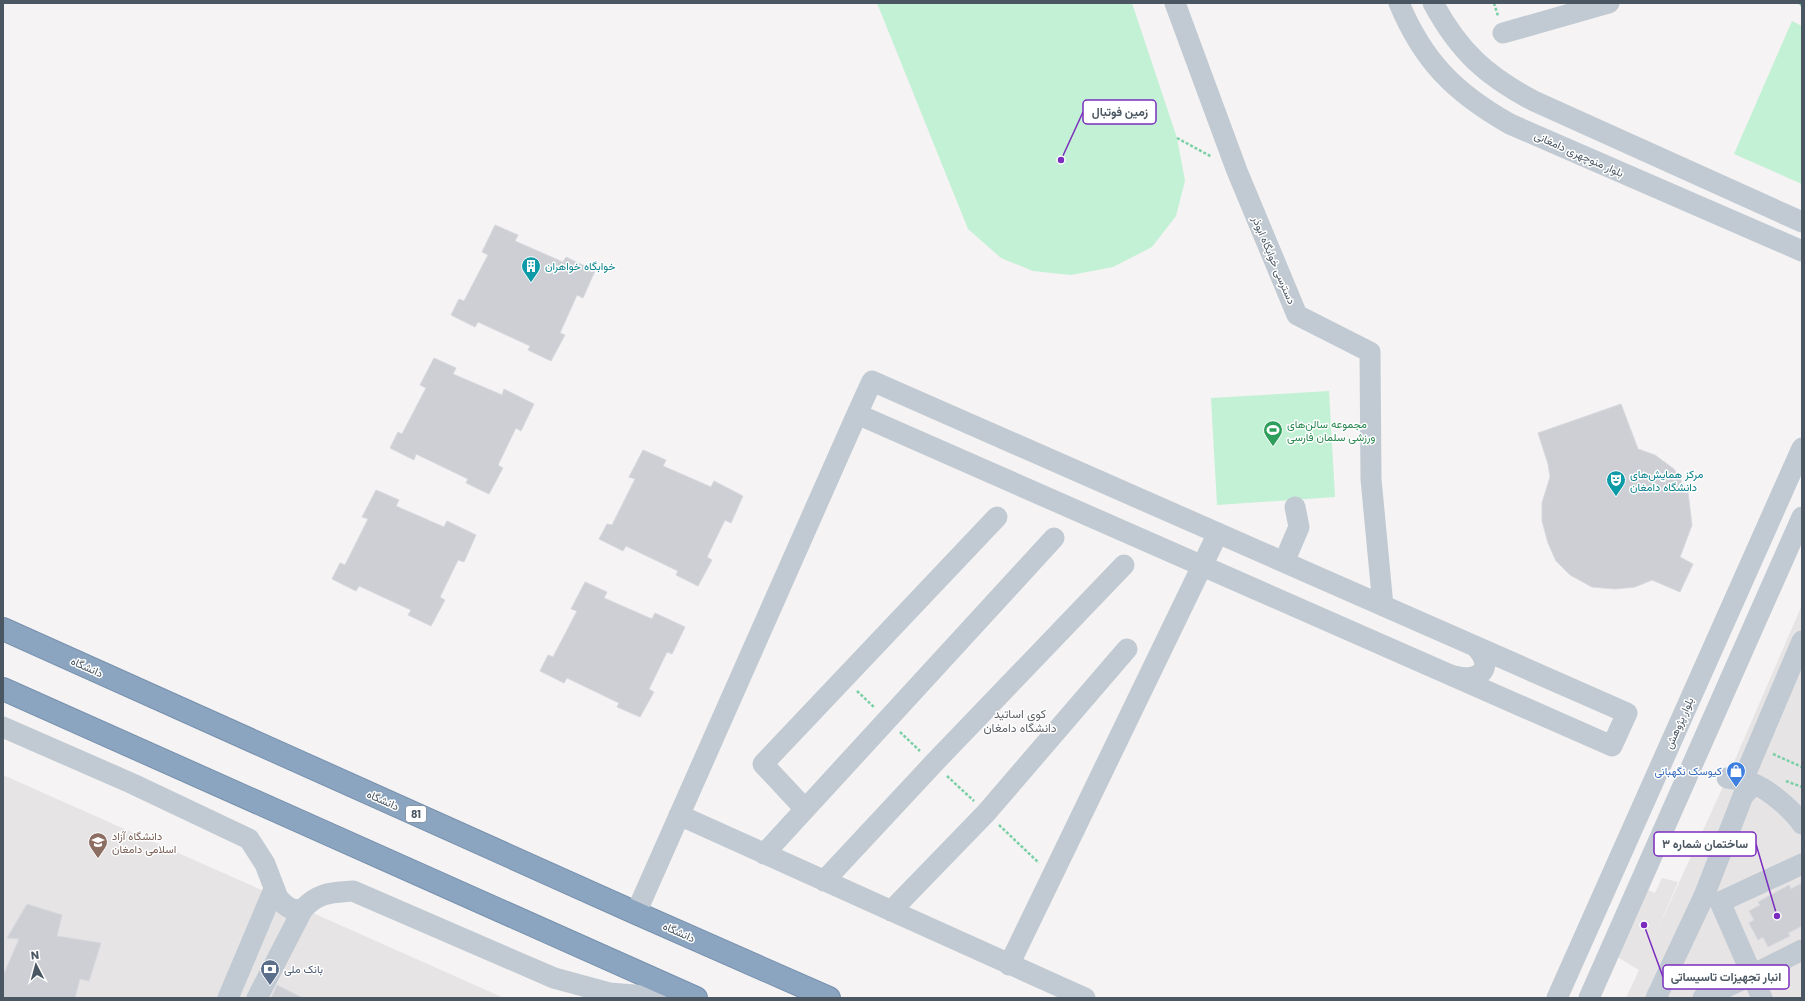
<svg xmlns="http://www.w3.org/2000/svg" width="1805" height="1001" font-family="Poppins,Vazirmatn,sans-serif">
<style>
.education{fill:#e6e4e5}
.green{fill:#c3f1d5}
.building{fill:#cdcfd5;stroke:#d7d9de}
.lines{fill:none;stroke-linecap:round;stroke-linejoin:round}
.highway-casing{stroke:#7690ad;stroke-width:24}
.path{stroke:#7ad0a6;stroke-width:2.5;stroke-dasharray:3 2;stroke-linecap:butt}
.minor{stroke:#c1cad2;stroke-width:21}
.highway{stroke:#8ba5c1;stroke-width:22}
.labels{text-anchor:middle;dominant-baseline:central;stroke-width:3;stroke-linejoin:round;paint-order:stroke}
.shield{fill:#fff;stroke:#808990;stroke-width:1}
.shield-label{font-size:10px;font-weight:bold;fill:#4a5661}
.street-label{font-size:11px;fill:#4a5661;stroke:#fff}
.culture-label{font-size:11px;fill:#0d838f;stroke:#fff;text-anchor:start}
.leisure-label{font-size:11px;fill:#27864d;stroke:#fff;text-anchor:start}
.shop-label{font-size:11px;fill:#366cbe;stroke:#fff;text-anchor:end}
.education-label{font-size:11px;fill:#785e54;stroke:#fff;text-anchor:start}
.service-label{font-size:11px;fill:#4e5e75;stroke:#fff;text-anchor:start}
.neighbourhood-label{font-size:12px;fill:#5f6368;stroke:#fff}
.leader{fill:none;stroke:#7b2cbf;stroke-width:1.5}
.callout-dot{fill:#7b2cbf;stroke:#fff;stroke-width:1.5}
.callout{fill:#fff;stroke:#7b2cbf;stroke-width:1.5}
.callout-label{font-size:12px;text-anchor:middle;font-weight:bold;fill:#4a5661}
</style>
<rect width="100%" height="100%" fill="#f5f3f3"/>
<path class="education" d="M 1802,605 L 1802,998 L 1626,998 L 1639,970 L 1617,957 L 1646,889 L 1655,893 L 1662,878 L 1678,882 L 1655,935 L 1727,778 Z
M 3,775 L 504,998 L 3,998 Z"/>
<path class="green" d="M 877,3 L 1132,3 L 1177,138 L 1185,181 L 1176,216 L 1152,247 L 1113,267 L 1071,275 L 1033,271 L 1001,258 L 968,229 Z
M 1792,21 L 1802,26 L 1802,184 L 1734,154 Z
M 1329,391 L 1335,497 L 1217,505 L 1211,398 Z"/>
<path class="building" d="M 495,225 L 518,235 L 515,241 L 563,262 L 566,257 L 595,271 L 583,298 L 577,295 L 560,333 L 565,335 L 551,361 L 528,350 L 530,346 L 478,322 L 475,327 L 451,315 L 459,299 L 464,301 L 488,255 L 482,252 Z
M 434,358 L 456,368 L 453,374 L 502,395 L 504,389 L 534,404 L 521,431 L 516,428 L 498,465 L 503,468 L 489,494 L 466,483 L 468,479 L 416,454 L 414,460 L 390,448 L 398,432 L 402,434 L 426,388 L 420,385 Z
M 1621,404 L 1638,449 L 1655,455 L 1674,469 L 1688,492 L 1692,525 L 1680,557 L 1693,564 L 1680,592 L 1652,580 L 1635,587 L 1615,589 L 1592,587 L 1570,575 L 1556,561 L 1548,543 L 1542,521 L 1542,503 L 1550,477 L 1548,464 L 1538,433 Z
M 643,450 L 666,460 L 663,466 L 711,487 L 714,481 L 743,496 L 731,523 L 725,520 L 707,557 L 712,560 L 698,586 L 676,575 L 678,571 L 626,546 L 623,551 L 599,539 L 607,524 L 612,525 L 635,479 L 629,477 Z
M 376,490 L 399,500 L 396,506 L 444,527 L 447,521 L 476,535 L 464,562 L 458,560 L 440,597 L 445,600 L 431,626 L 408,615 L 411,610 L 359,586 L 356,591 L 332,579 L 340,563 L 345,565 L 368,519 L 362,517 Z
M 585,582 L 607,592 L 604,598 L 652,619 L 655,613 L 685,627 L 672,654 L 667,652 L 649,689 L 654,692 L 640,717 L 617,707 L 619,703 L 567,678 L 564,683 L 540,671 L 548,655 L 553,657 L 577,611 L 571,609 Z
M 1802,883 L 1802,926 L 1788,933 L 1790,936 L 1768,947 L 1763,937 L 1758,940 L 1749,923 L 1754,920 L 1749,911 L 1760,905 L 1758,902 L 1789,885 L 1791,889 Z
M 27,904 L 62,915 L 57,936 L 101,943 L 89,981 L 80,979 L 75,998 L 3,998 L 3,976 L 19,939 L 7,938 Z
M 277,985 L 303,998 L 271,998 Z"/>
<g class="lines">
<defs>
<path id="highway" d="M 3,629 L 636,913 L 829,998
M 3,689 L 696,998"/>
</defs>
<use href="#highway" class="highway-casing"/>
<path class="path" d="M 1494,3 L 1498,16
M 1800,3 L 1802,6
M 1177,138 L 1212,157
M 857,691 L 875,708
M 900,732 L 920,751
M 1773,754 L 1802,767
M 947,776 L 974,801
M 1786,781 L 1802,787
M 999,825 L 1039,863"/>
<path class="minor" d="M 1175,3 L 1237,171 L 1297,315 L 1370,352 L 1371,479 L 1383,606
M 1399,3 C 1423,61 1455,93 1510,124 L 1802,251
M 1433,3 C 1459,51 1486,76 1534,101 L 1802,222
M 1503,33 L 1609,3
M 1284,562 L 1299,527 L 1295,507
M 1455,676 C 1480,683 1496,667 1475,646
M 3,727 L 133,784 L 249,839 L 265,864 L 278,898 L 285,905 L 293,910 L 303,909 C 319,892 331,893 353,891 L 554,978 L 609,993 L 673,998
M 1727,778 C 1736,779 1744,780 1752,783 C 1768,789 1793,810 1802,824
M 1743,780 L 1802,641
M 805,809 L 763,764 L 997,517
M 679,815 L 1085,998
M 764,854 L 1054,538
M 824,881 L 934,763 L 1124,565
M 891,911 L 986,813 L 1127,649
M 636,913 L 857,414 L 872,381 L 1627,713 L 1612,746 L 857,414
M 1009,965 L 1218,533
M 228,998 L 274,889
M 257,998 L 303,909
M 1557,998 L 1802,448
M 1589,998 L 1802,517
M 1656,998 L 1704,896 L 1743,796 L 1754,784
M 1703,998 L 1752,975 L 1720,902 L 1802,864
M 1762,998 L 1752,975 L 1802,950"/>
<use href="#highway" class="highway"/>
</g>
<defs>
<symbol id="building-pin" viewBox="-11 -11 22 30"><path d="M0 17L-7.5 6A9.5 9.5 0 1 1 7.5 6Z" fill="#0f9aa8" stroke="#fff"/><path d="M-4-6H4V6H1V3H-1V6H-4ZM-2.5-4.3h1.7v1.8h-1.7ZM.8-4.3h1.7v1.8H.8ZM-2.5-1h1.7V.8h-1.7ZM.8-1h1.7V.8H.8Z" fill="#fff"/></symbol>
<symbol id="stadium-pin" viewBox="-11 -11 22 30"><path d="M0 17L-7.5 6A9.5 9.5 0 1 1 7.5 6Z" fill="#2e9e5b" stroke="#fff"/><path d="M0-5a6.5 5 0 1 0 0 10a6.5 5 0 1 0 0-10ZM-3.5-1.8h7v3.6h-7Z" fill="#fff"/></symbol>
<symbol id="theatre-pin" viewBox="-11 -11 22 30"><path d="M0 17L-7.5 6A9.5 9.5 0 1 1 7.5 6Z" fill="#0f9aa8" stroke="#fff"/><path d="M-5-5.5Q0-4 5-5.5V0Q5 5 0 6Q-5 5-5 0ZM-3.3-2.5H-1v1.5H-3.3ZM1-2.5H3.3v1.5H1ZM-2.8 1Q0 5.5 2.8 1Z" fill="#fff"/></symbol>
<symbol id="shop-pin" viewBox="-11 -11 22 30"><path d="M0 17L-7.5 6A9.5 9.5 0 1 1 7.5 6Z" fill="#3f7fe0" stroke="#fff"/><path d="M-5-2.5h2.3a2.7 3.5 0 0 1 5.4 0H5L5.5 6h-11ZM-1.5-2.5h3a1.5 2.3 0 0 0-3 0Z" fill="#fff"/></symbol>
<symbol id="university-pin" viewBox="-11 -11 22 30"><path d="M0 17L-7.5 6A9.5 9.5 0 1 1 7.5 6Z" fill="#8d6e63" stroke="#fff"/><path d="M0-5L7-2L0 1L-7-2ZM-4 1L0 2.5L4 1V4Q0 6-4 4Z" fill="#fff"/></symbol>
<symbol id="bank-pin" viewBox="-11 -11 22 30"><path d="M0 17L-7.5 6A9.5 9.5 0 1 1 7.5 6Z" fill="#5c6f8a" stroke="#fff"/><path d="M-6-4H6V4H-6ZM0-2.3a2.3 2.3 0 1 0 0 4.6a2.3 2.3 0 1 0 0-4.6Z" fill="#fff"/></symbol>
</defs>
<g fill-rule="evenodd">
<use href="#building-pin" x="520" y="255" width="22" height="30"/>
<use href="#stadium-pin" x="1262" y="419" width="22" height="30"/>
<use href="#theatre-pin" x="1605" y="469" width="22" height="30"/>
<use href="#shop-pin" x="1725" y="760" width="22" height="30"/>
<use href="#university-pin" x="87" y="831" width="22" height="30"/>
<use href="#bank-pin" x="259" y="958" width="22" height="30"/>
</g>
<g class="labels">
<rect class="shield" x="406" y="806" width="20" height="16" rx="3"/>
<g class="shield-label">
<text x="416" y="814">81</text>
</g>
<g class="street-label">
<text transform="translate(1579 154) rotate(24)">بلوار منوچهری دامغانی</text>
<text transform="translate(1274 260) rotate(67)">دسترسی خوابگاه ابوذر</text>
<text transform="translate(87 667) rotate(24)">دانشگاه</text>
<text transform="translate(1679 723) rotate(-66)">بلوار پژوهش</text>
<text transform="translate(383 800) rotate(24)">دانشگاه</text>
<text transform="translate(679 932) rotate(24)">دانشگاه</text>
</g>
<g class="culture-label">
<text x="545" y="266">خوابگاه خواهران</text>
<text x="1630" y="474">مرکز همایش‌های<tspan x="1630" dy="13">دانشگاه دامغان</tspan></text>
</g>
<g class="leisure-label">
<text x="1287" y="424">مجموعه سالن‌های<tspan x="1287" dy="13">ورزشی سلمان فارسی</tspan></text>
</g>
<g class="shop-label">
<text x="1722" y="771">کیوسک نگهبانی</text>
</g>
<g class="education-label">
<text x="112" y="836">دانشگاه آزاد<tspan x="112" dy="13">اسلامی دامغان</tspan></text>
</g>
<g class="service-label">
<text x="284" y="969">بانک ملی</text>
</g>
<g class="neighbourhood-label">
<text x="1020" y="713">کوی اساتید<tspan x="1020" dy="14">دانشگاه دامغان</tspan></text>
</g>
</g>
<path class="leader" d="M1061 160L1083 112M1777 916L1756 844M1644 925L1663 977"/>
<g class="callout-dot">
<circle cx="1061" cy="160" r="4"/>
<circle cx="1777" cy="916" r="4"/>
<circle cx="1644" cy="925" r="4"/>
</g>
<g class="callout">
<rect x="1083" y="100" width="73" height="24" rx="4"/>
<rect x="1654" y="832" width="102" height="24" rx="4"/>
<rect x="1663" y="965" width="126" height="24" rx="4"/>
</g>
<g class="callout-label">
<text x="1120" y="116">زمین فوتبال</text>
<text x="1705" y="848">ساختمان شماره ۳</text>
<text x="1726" y="981">انبار تجهیزات تاسیساتی</text>
</g>
<rect width="1805" height="1001" fill="none" stroke="#4a5661" stroke-width="8"/>
<g transform="translate(36 965) rotate(354)" stroke="#ffffff" stroke-width="3" paint-order="stroke">
<path d="M0-3L7 15L0 10L-7 15Z" fill="#4a5661"/>
<text y="-6" font-size="11" font-weight="bold" text-anchor="middle" fill="#4a5661">N</text>
</g>
</svg>
